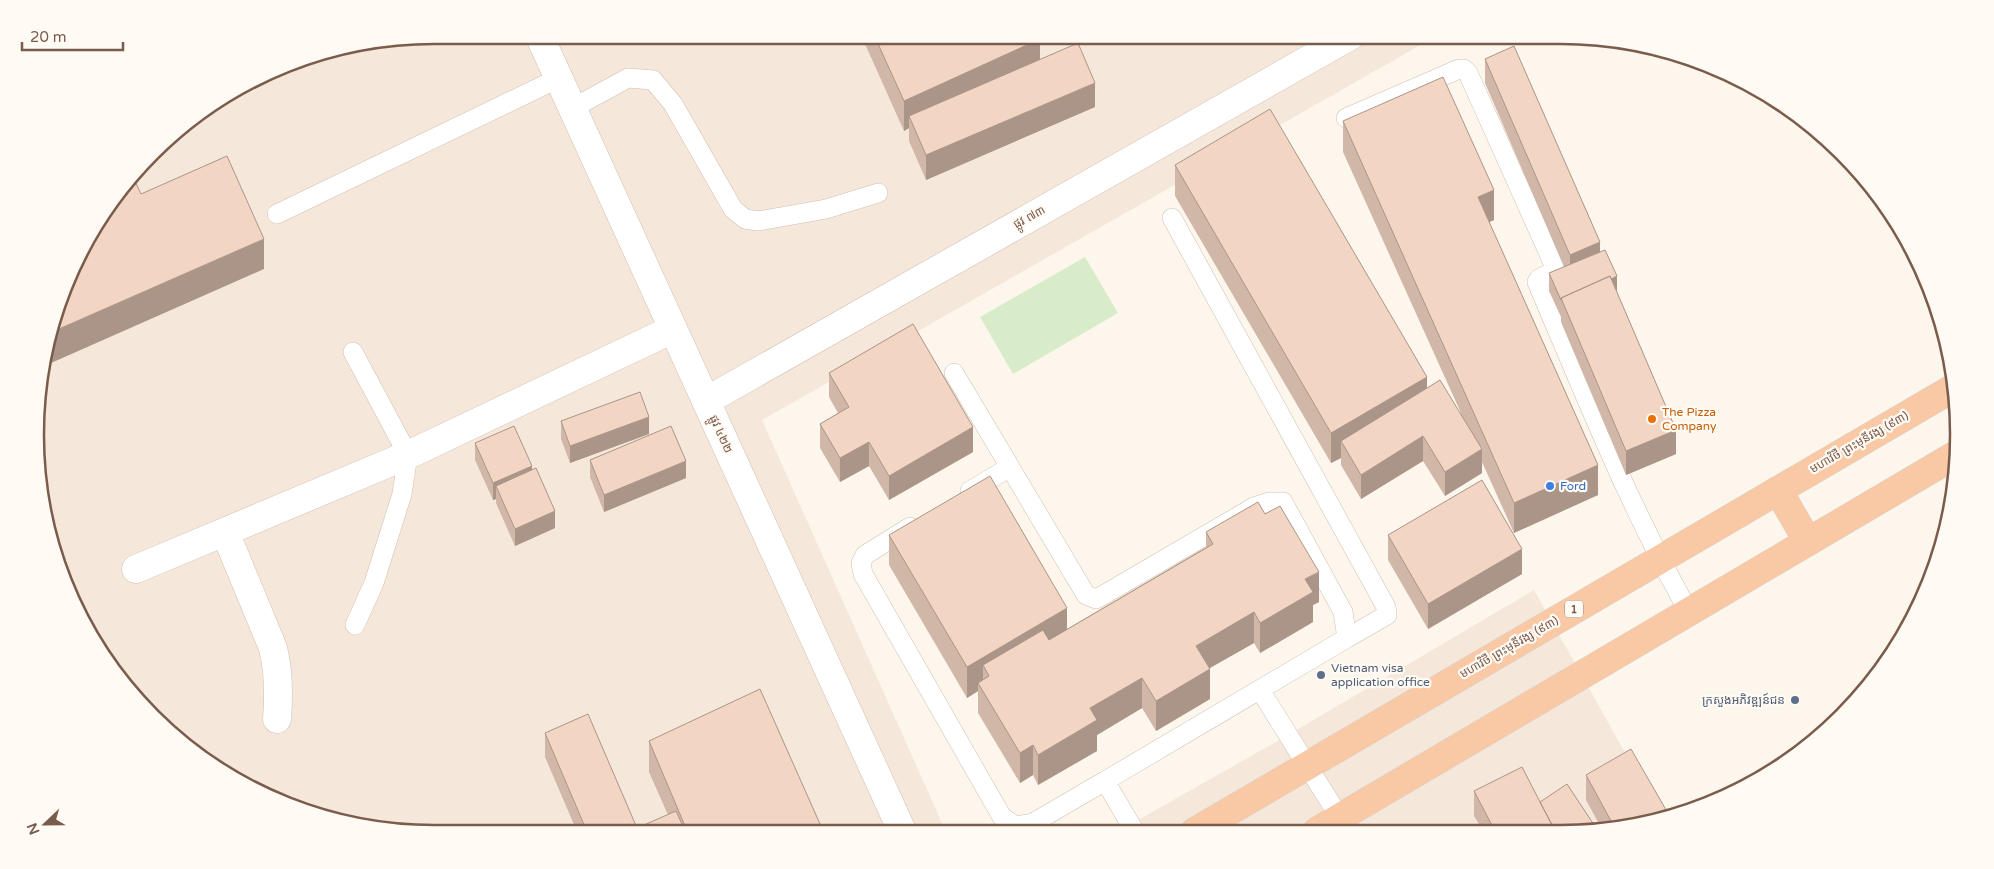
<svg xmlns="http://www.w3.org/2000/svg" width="1994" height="869" font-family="'Varela Round','Noto Sans Khmer',sans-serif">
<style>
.residential{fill:#f5e8da}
.green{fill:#d8ecc9}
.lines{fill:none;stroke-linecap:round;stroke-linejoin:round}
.service-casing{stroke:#d1beb0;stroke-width:20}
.minor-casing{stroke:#d1beb0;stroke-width:29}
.tertiary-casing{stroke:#d1beb0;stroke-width:29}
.trunk-casing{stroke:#dad1cd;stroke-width:29}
.service{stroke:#fff;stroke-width:19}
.minor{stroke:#fff;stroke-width:28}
.tertiary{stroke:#fff;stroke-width:28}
.trunk{stroke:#f9c8a4;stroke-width:28}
.wall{fill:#d1b7a8}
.shaded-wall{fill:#aa9588}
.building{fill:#f3d5c3;stroke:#aa9588}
.food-dot{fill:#e8710a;stroke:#fffaf3;stroke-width:2}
.shop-dot{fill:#3f7fe0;stroke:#fffaf3;stroke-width:2}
.service-dot{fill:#5c6f8a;stroke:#fffaf3;stroke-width:2}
.labels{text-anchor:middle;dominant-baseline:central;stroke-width:4.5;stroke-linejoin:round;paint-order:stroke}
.shield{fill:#fffaf3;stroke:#a28b7f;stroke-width:1}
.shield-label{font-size:11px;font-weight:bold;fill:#7a5c4d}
.street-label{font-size:12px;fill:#7a5c4d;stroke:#fffaf3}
.food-label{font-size:12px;fill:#c56008;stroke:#fffaf3;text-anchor:start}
.shop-label{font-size:12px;fill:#366cbe;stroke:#fffaf3;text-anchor:start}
.service-label{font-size:12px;fill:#4e5e75;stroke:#fffaf3;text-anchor:start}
.rim{fill:none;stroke:#7a5c4d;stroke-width:2.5}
</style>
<rect width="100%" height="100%" fill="#fdf6ec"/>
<path class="residential" d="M 435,35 L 1438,35 L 762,420 L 946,832 L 435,834 L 306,813 L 235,781 L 171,735 L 88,634 L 43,512 L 35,434 L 43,357 L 88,235 L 171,134 L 235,88 L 306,56 Z
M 1534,590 L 1661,817 L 1612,831 L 1117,832 L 1288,735 Z"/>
<path class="green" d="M 1085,257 L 1118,313 L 1013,374 L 980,317 Z"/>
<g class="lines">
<defs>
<path id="service" d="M 573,108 L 628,78 L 653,80 L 673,104 L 733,209 L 745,219 L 758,221 L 826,209 L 878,193
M 1346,118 L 1459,69 L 1464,69 L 1468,73 L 1554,265 L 1554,271 L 1539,279 L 1537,282 L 1539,287 C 1586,397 1630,508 1689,612
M 277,214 L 559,78
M 1172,218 L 1386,607 L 1387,615 L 1347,638
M 353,352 L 408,455 L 402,494 L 374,583 L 355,625
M 954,373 L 1086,595 L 1096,599 L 1105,594 L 1254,507 L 1269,502 L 1283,502 L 1343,612 L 1347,638 L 1105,781 L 1135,832
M 970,491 L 1010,467
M 910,527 L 865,555 L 861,563 L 863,574 L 1002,817 L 1016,826 L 1033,823 L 1105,781
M 1260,690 L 1340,818"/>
<path id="minor" d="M 706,401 L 1352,35
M 225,532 L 273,648 C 279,672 279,694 277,719
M 136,569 L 408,455 L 673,329"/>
<path id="tertiary" d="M 539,35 L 903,833"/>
<path id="trunk" d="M 1778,490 L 1808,542
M 1317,831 L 1957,454
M 1194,832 L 1955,387"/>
</defs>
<use href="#service" class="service-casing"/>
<use href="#minor" class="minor-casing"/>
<use href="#tertiary" class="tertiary-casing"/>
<use href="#trunk" class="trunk-casing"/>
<use href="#service" class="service"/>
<use href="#minor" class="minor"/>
<use href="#tertiary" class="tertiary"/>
<use href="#trunk" class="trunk"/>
</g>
<path class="wall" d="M 861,35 L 1039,35 L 1040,60 L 1095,107 L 926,180 L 909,141 L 909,128 L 904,131 Z
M 1485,59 L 1600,252 L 1617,292 L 1676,454 L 1626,475 L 1561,322 L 1561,317 L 1549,291 L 1549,273 L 1564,267 L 1485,83 Z
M 1343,121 L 1494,220 L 1489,222 L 1598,495 L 1514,533 L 1482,462 L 1482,473 L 1445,496 L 1423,461 L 1361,499 L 1341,465 L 1341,458 L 1331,463 L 1175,196 L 1175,165 L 1427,388 L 1461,413 L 1343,152 Z
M 829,373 L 973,452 L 889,500 L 869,466 L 840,482 L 820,448 L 820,424 L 838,413 L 829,397 Z
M 561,421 L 649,434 L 570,463 L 561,439 Z
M 475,443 L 532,470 L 555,528 L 515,546 L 496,503 L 496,499 L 493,500 L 475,460 Z
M 590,460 L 686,478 L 604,512 L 590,477 Z
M 1206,532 L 1319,602 L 1313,605 L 1313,622 L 1260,653 L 1254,643 L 1209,668 L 1210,699 L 1156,731 L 1142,708 L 1097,735 L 1097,751 L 1038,785 L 1033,775 L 1020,783 L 978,713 L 978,691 L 967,698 L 889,565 L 889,535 L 1067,629 L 1206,547 Z
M 1388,535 L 1522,574 L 1428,629 L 1388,560 Z
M 545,733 L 637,828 L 668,815 L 649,772 L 649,741 L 824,833 L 578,834 L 545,757 Z
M 1586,775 L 1669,815 L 1612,831 L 1603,831 L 1586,800 Z
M 1474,791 L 1540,802 L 1598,831 L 1470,831 L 1480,826 L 1474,816 Z"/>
<path class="shaded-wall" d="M 645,35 L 651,35 L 645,38 Z
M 1040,39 L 1040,70 L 909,116 L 909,128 L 904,131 L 904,101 Z
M 1095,83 L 1095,107 L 926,180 L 926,155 Z
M 1494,190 L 1494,220 L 1478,227 L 1478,197 Z
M 264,239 L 264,269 L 42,367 L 43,357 L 52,332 Z
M 1600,242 L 1600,267 L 1570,280 L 1570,255 Z
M 1617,276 L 1617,293 L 1562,300 Z
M 1427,377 L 1427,407 L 1341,441 L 1341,458 L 1331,463 L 1331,433 Z
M 649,417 L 649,434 L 570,463 L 570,446 Z
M 973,427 L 973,452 L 889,500 L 889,476 Z
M 1676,430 L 1676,454 L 1626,475 L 1626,451 Z
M 1423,436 L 1423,461 L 1361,499 L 1361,475 Z
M 869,442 L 869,466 L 840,482 L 840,458 Z
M 1482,449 L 1482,473 L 1445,496 L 1445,472 Z
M 686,461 L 686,478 L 604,512 L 604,495 Z
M 1598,465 L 1598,495 L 1514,533 L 1514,503 Z
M 532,466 L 532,483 L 496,486 L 496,499 L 493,500 L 493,483 Z
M 555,511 L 555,528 L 515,546 L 515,529 Z
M 1522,549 L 1522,574 L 1428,629 L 1428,604 Z
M 1319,572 L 1319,602 L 1313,605 L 1313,622 L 1260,653 L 1260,623 L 1305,579 Z
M 1067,608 L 1067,638 L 989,676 L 983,665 L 983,688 L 978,683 L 978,691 L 967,698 L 967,667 Z
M 1254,612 L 1254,643 L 1196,676 L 1196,646 Z
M 1210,669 L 1210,699 L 1156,731 L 1156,701 Z
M 1142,678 L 1142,708 L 1097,735 L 1097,751 L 1038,785 L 1038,755 L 1090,708 Z
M 1033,745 L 1033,775 L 1020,783 L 1020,753 Z"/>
<path class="building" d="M 874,35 L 1039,35 L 1040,39 L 904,101 Z
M 1078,43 L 1095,83 L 926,155 L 909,116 Z
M 1514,46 L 1600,242 L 1570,255 L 1485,59 Z
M 1443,77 L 1494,190 L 1478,197 L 1598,465 L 1514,503 L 1343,121 Z
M 1270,109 L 1427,377 L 1331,433 L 1175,165 Z
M 227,156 L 264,239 L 52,332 L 88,235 L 134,179 L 141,194 Z
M 1605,250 L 1617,276 L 1611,279 L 1610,276 L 1561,298 L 1561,300 L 1549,273 Z
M 1610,276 L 1676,430 L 1626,451 L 1561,298 Z
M 913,324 L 973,427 L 889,476 L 869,442 L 840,458 L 820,424 L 849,407 L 829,373 Z
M 1440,380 L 1482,449 L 1445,472 L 1423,436 L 1361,475 L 1341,441 Z
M 640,392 L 649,417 L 570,446 L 561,421 Z
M 514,426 L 532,466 L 493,483 L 475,443 Z
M 671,426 L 686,461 L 604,495 L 590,460 Z
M 536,468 L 555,511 L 515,529 L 496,486 Z
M 990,476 L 1067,608 L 967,667 L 889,535 Z
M 1482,480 L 1522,549 L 1428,604 L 1388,535 Z
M 1258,502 L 1265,514 L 1280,506 L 1319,572 L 1305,579 L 1313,592 L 1260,623 L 1254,612 L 1196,646 L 1210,669 L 1156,701 L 1142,678 L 1090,708 L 1097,720 L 1038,755 L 1033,745 L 1020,753 L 978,683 L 989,676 L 983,665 L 1043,630 L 1049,640 L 1213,544 L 1206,532 Z
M 760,689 L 824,833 L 688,833 L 649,741 Z
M 588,714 L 637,828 L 676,811 L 686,833 L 588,834 L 545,733 Z
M 1631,749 L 1669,815 L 1616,830 L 1586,775 Z
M 1522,767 L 1555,831 L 1495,831 L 1474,791 Z
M 1567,784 L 1598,831 L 1556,831 L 1550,821 L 1540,802 Z
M 1481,826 L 1484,831 L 1470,831 Z"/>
<circle class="food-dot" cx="1652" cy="419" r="5"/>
<circle class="shop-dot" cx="1550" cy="486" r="5"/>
<g class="service-dot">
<circle cx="1321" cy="675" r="5"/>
<circle cx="1795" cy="700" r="5"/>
</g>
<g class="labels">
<rect class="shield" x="1565" y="600.5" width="18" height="17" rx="4"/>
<g class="shield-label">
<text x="1574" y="609">1</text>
</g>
<g class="street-label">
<text transform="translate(1029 217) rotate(-29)">ផ្លូវ ៧៣</text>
<text transform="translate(721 434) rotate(66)">ផ្លូវ ៤២២</text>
<text transform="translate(1859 442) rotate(-30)">មហាវិថី ព្រះមុនីវង្ស (៩៣)</text>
<text transform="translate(1509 647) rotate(-30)">មហាវិថី ព្រះមុនីវង្ស (៩៣)</text>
</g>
<g class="food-label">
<text x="1662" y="412">The Pizza<tspan x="1662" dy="14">Company</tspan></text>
</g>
<g class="shop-label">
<text x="1560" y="486">Ford</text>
</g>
<g class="service-label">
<text x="1331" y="668">Vietnam visa<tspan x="1331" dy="14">application office</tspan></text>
<text x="1785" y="700" text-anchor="end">ក្រសួងអភិវឌ្ឍន៍ជន</text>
</g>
</g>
<path d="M0 0H1994V869H0ZM434 44H1560A390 390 0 0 1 1950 434V435A390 390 0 0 1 1560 825H434A390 390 0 0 1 44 435V434A390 390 0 0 1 434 44Z" fill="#fffaf3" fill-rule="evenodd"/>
<path class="rim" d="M434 44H1560A390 390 0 0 1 1950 434V435A390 390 0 0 1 1560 825H434A390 390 0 0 1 44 435V434A390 390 0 0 1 434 44Z"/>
<g transform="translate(45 824) rotate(248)" stroke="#fffaf3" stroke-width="4" paint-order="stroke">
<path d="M0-4L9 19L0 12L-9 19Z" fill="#7a5c4d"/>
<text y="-8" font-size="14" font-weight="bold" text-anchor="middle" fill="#7a5c4d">N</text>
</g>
<path d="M22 42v8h101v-8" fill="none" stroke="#7a5c4d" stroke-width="2.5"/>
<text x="30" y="42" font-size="15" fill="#7a5c4d" stroke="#fffaf3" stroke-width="4" paint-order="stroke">20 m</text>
</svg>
